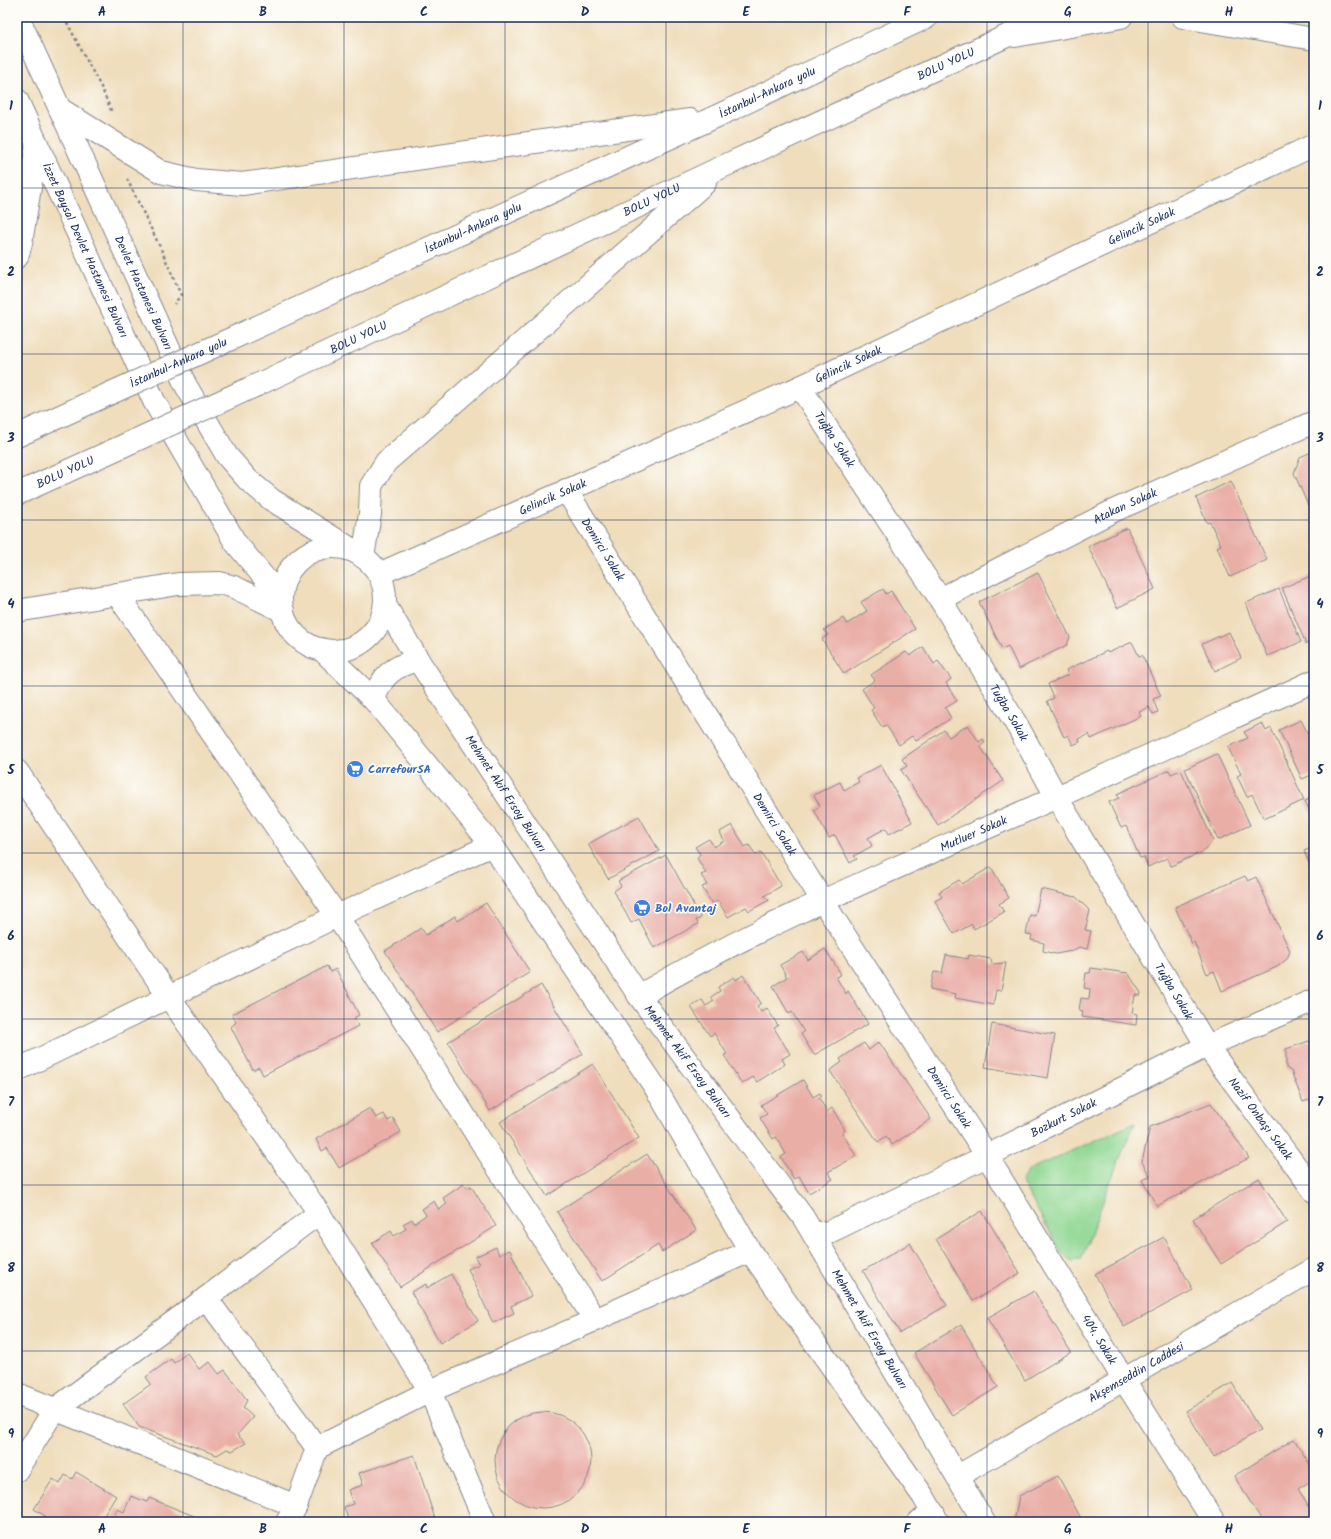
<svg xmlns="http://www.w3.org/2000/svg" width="1331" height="1539" font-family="Kalam,sans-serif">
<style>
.green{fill:#8fd792;stroke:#558378}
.building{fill:#e9afa7}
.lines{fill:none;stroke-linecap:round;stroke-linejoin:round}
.street-casing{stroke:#85868c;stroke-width:24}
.secondary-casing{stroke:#85868c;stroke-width:24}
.primary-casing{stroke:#85868c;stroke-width:24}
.highway-casing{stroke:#85868c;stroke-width:24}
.path{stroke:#85868c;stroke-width:2.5;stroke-dasharray:3 3;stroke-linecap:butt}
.street{stroke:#fff;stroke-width:22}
.secondary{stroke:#fff;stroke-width:22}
.primary{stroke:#fff;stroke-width:22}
.highway{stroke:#fff;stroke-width:22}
.highway-bridge-casing{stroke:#85868c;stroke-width:24;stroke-linecap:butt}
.highway-bridge{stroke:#fff;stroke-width:22}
.grid{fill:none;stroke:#1b2f5e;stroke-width:1;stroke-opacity:0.55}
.labels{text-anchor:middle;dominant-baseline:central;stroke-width:3.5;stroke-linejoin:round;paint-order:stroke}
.street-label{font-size:12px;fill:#1b2f5e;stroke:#fdfcf7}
.shop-label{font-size:12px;font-weight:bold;fill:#366cbe;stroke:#fdfcf7;text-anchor:start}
.neatline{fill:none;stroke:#1b2f5e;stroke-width:1.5}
.grid-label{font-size:13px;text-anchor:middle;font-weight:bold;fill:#1b2f5e}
</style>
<rect width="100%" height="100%" fill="#fdfcf7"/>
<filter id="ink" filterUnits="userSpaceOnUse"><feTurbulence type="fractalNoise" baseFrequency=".025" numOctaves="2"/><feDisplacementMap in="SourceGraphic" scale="8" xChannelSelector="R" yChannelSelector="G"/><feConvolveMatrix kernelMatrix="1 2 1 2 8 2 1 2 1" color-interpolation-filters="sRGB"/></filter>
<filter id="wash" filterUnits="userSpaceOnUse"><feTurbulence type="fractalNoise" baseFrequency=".012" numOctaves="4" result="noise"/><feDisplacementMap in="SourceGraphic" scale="16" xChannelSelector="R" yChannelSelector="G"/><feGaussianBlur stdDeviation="0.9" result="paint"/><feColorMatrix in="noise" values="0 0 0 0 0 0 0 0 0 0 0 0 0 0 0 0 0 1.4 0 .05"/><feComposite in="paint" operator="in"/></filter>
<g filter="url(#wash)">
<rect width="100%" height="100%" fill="#efddbb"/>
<path class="green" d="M 1135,1123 L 1116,1167 L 1081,1260 L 1071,1261 L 1062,1253 L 1021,1181 L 1030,1169 Z"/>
<g id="blocks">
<path class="building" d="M 1314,451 L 1314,519 L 1294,473 L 1300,457 Z
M 1231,481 L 1267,560 L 1230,577 L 1217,547 L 1221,545 L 1210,522 L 1207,523 L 1196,498 Z
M 1127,528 L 1155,589 L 1117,608 L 1088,546 Z
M 1038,573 L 1070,637 L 1067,645 L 1019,669 L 1008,646 L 1002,649 L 979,602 Z
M 1313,575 L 1314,578 L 1314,640 L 1306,644 L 1282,588 Z
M 883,589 L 886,594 L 891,591 L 915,629 L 844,674 L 822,639 L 828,635 L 824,630 L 843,618 L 847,624 L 867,611 L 861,602 Z
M 1279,589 L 1301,642 L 1267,656 L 1246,603 Z
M 1229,632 L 1241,658 L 1215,671 L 1202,644 Z
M 1132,642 L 1139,656 L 1142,655 L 1161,696 L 1153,699 L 1158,712 L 1153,714 L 1149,707 L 1139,712 L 1141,716 L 1091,739 L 1089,734 L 1079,739 L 1080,742 L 1073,745 L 1068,735 L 1064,737 L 1047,701 L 1054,698 L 1048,684 L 1068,675 L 1066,670 L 1107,651 L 1108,653 Z
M 923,647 L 934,664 L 938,661 L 951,679 L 946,683 L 957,701 L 945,708 L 951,718 L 916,741 L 912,736 L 899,745 L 886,725 L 882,727 L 871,710 L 874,708 L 862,689 L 875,680 L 871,675 L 906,652 L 910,656 Z
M 1301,720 L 1314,746 L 1314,774 L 1302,779 L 1279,730 Z
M 1262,723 L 1266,731 L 1271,728 L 1304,800 L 1264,819 L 1252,794 L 1247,797 L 1237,776 L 1241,774 L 1228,747 L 1248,738 L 1244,732 Z
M 968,725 L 979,742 L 983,739 L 985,742 L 980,746 L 1003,781 L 938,825 L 901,770 L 907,766 L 902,759 L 944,730 L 949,737 Z
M 1217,754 L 1250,825 L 1218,840 L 1185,769 Z
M 881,765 L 912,822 L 889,834 L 886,828 L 868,838 L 872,846 L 854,856 L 857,859 L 850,863 L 835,835 L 829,838 L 814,810 L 820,806 L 814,795 L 840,782 L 844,790 L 859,782 L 857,778 Z
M 1169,770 L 1171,774 L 1181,770 L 1213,840 L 1202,852 L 1171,866 L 1167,858 L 1148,867 L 1144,857 L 1140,858 L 1126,826 L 1121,828 L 1109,802 L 1119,798 L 1117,794 Z
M 1314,797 L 1314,820 L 1305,801 Z
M 639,816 L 659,851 L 608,879 L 588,844 Z
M 732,825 L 745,847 L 749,845 L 756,855 L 761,852 L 781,886 L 764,896 L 769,900 L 749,911 L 746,907 L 728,917 L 718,901 L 712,904 L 702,887 L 707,885 L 701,875 L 706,873 L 697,858 L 700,854 L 695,847 L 709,839 L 714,847 L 724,841 L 720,832 Z
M 1314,847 L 1314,874 L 1304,851 Z
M 666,855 L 701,918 L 696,920 L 698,924 L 654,948 L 639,919 L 631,923 L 614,891 L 621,886 L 618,881 Z
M 991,867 L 1009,898 L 999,904 L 1004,912 L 974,929 L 972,924 L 954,934 L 935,901 L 942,897 L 939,892 L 959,880 L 962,884 Z
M 1245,876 L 1248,881 L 1256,877 L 1290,951 L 1287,959 L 1277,967 L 1222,991 L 1214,971 L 1207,974 L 1194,942 L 1192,944 L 1175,907 Z
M 1041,889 L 1076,897 L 1090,911 L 1085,930 L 1091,931 L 1087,949 L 1079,947 L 1072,951 L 1056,954 L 1043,951 L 1044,943 L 1031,940 L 1032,935 L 1026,934 L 1030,915 L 1035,916 Z
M 486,903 L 530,972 L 437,1032 L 385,951 L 421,928 L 426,935 L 455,916 L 458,921 Z
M 825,949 L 841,974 L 836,977 L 846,994 L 848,991 L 868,1024 L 814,1055 L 801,1034 L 804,1032 L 792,1012 L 789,1014 L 773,986 L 787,977 L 780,965 L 803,952 L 808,960 Z
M 946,955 L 968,959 L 969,955 L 991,959 L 992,964 L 1006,963 L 1001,991 L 996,990 L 993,1005 L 955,998 L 956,994 L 930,989 L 934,972 L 942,973 Z
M 327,966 L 330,972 L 336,969 L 359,1015 L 354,1018 L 358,1026 L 263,1075 L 259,1067 L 253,1070 L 231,1027 L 236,1022 L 232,1014 Z
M 1091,968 L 1128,973 L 1141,993 L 1140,996 L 1135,995 L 1132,1013 L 1137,1014 L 1136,1025 L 1082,1017 L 1083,1011 L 1079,1010 L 1081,998 L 1089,999 L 1090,989 L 1084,988 L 1086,973 L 1090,973 Z
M 743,975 L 761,1003 L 757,1006 L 761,1012 L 767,1008 L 778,1026 L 774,1028 L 790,1054 L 782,1059 L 785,1064 L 757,1082 L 753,1077 L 742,1084 L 724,1055 L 727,1054 L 714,1033 L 710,1036 L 691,1007 L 702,1000 L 706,1006 L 714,1001 L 711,997 L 720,991 L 718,987 L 734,977 L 736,980 Z
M 541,985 L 583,1054 L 490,1111 L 448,1042 Z
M 992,1024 L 1055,1035 L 1048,1078 L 985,1067 Z
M 1309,1041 L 1314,1044 L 1314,1105 L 1309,1100 L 1303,1102 L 1291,1071 L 1286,1068 L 1286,1049 Z
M 879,1042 L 931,1119 L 892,1145 L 886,1136 L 878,1142 L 830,1071 L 842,1062 L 840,1059 L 864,1043 L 869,1050 Z
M 593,1064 L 639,1138 L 547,1196 L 500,1122 Z
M 803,1080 L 813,1097 L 820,1093 L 822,1096 L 819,1098 L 827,1112 L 832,1108 L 845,1130 L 842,1133 L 856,1156 L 828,1172 L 833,1179 L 809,1193 L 799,1176 L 794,1179 L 781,1157 L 786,1154 L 776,1137 L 773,1139 L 760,1118 L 767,1114 L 761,1105 Z
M 1211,1103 L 1249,1158 L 1157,1206 L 1142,1180 L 1150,1176 L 1142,1162 L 1150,1127 Z
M 370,1108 L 376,1118 L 384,1114 L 388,1121 L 393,1118 L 401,1132 L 339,1168 L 327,1148 L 322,1151 L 316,1139 Z
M 647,1154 L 696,1230 L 662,1252 L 658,1245 L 602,1281 L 557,1212 Z
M 1259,1178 L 1287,1222 L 1221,1264 L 1193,1219 Z
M 464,1184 L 467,1188 L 471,1186 L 496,1226 L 400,1287 L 372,1243 L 391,1231 L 394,1236 L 406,1229 L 403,1224 L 412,1219 L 414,1223 L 426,1215 L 422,1209 L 434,1201 L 439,1210 L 447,1204 L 443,1198 Z
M 982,1211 L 1020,1273 L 973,1301 L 936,1239 Z
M 1164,1237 L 1193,1290 L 1124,1327 L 1095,1274 Z
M 910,1243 L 947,1305 L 900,1333 L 863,1271 Z
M 496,1247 L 499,1255 L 510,1250 L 531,1296 L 511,1306 L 514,1313 L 493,1323 L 468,1269 L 479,1264 L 475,1257 Z
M 451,1274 L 478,1321 L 440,1343 L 411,1292 L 426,1284 L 427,1288 Z
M 1034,1291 L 1071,1352 L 1025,1380 L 987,1318 Z
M 961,1325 L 998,1387 L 952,1415 L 914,1353 Z
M 187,1353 L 199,1369 L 210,1362 L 219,1374 L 225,1370 L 247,1400 L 243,1408 L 253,1417 L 237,1435 L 246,1443 L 232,1451 L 227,1449 L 217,1455 L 139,1427 L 123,1404 L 151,1384 L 146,1377 L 171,1359 L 174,1363 Z
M 1232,1383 L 1260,1430 L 1214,1457 L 1186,1411 Z
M495 1460a48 48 0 1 1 96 0a48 48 0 1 1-96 0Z
M 1294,1439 L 1314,1471 L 1314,1479 L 1298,1489 L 1310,1508 L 1314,1506 L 1314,1522 L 1263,1522 L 1234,1476 Z
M 414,1455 L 436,1522 L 349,1522 L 344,1507 L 353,1504 L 348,1490 L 363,1485 L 359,1473 Z
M 76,1472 L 116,1496 L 100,1522 L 46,1522 L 43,1520 L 45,1516 L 34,1509 L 53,1479 L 60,1484 L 65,1475 L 72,1479 Z
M 1058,1476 L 1083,1522 L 1014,1522 L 1019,1496 Z
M 131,1496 L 147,1502 L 149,1498 L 209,1522 L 112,1522 L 117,1509 L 124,1512 Z"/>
</g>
</g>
<g filter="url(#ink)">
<use href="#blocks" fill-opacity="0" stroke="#85868c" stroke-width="1"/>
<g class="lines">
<defs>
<g id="street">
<path d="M 1183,17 L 1314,39"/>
<path d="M 1015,36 L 1121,17"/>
<path id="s1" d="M 800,387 L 940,599 L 1018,727 L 1057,798 L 1207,1046 L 1314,1191"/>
<path id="s2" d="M 566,490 L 822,900 L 987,1156 L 1124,1380 L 1214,1522"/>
<path id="s3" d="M 379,574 L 800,387 L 1314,145"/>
<path d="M 117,594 L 337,916 L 595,1320"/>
<path id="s4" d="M 940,599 L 1113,511 L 1314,422"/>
<path d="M 17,771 L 169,997 L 319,1213 L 430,1391 L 485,1522"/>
<path id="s5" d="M 639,996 C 756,927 882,874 1007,819 C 1110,774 1212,727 1314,681"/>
<path d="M 17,1070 L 337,916 L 492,845"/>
<path id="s6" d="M 814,1234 L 829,1232 L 987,1156 L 1207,1046 L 1314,1000"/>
<path d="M 206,1298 L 317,1448"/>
<path d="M 17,1394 L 296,1506"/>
<path d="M 17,1470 L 54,1410 L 206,1298 L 319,1213"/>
<path d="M 287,1522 L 296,1506 L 317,1448 L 430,1391 L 595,1320 L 750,1251"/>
<path d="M 918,1522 L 934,1514"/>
</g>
<g id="secondary">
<path id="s7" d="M 958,1476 L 1314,1269"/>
</g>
<g id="primary">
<path id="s8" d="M 18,17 L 185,384 L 227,456 L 248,480 L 272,500 L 356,552"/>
<path id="s9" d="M 17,100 L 154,401 L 235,542 L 281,598"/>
<circle cx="333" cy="599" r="52"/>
<path id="s10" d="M 385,605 L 418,660 L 639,996 L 803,1217 L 984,1522"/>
<path d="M 321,649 L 374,700 L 492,845 L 655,1087 L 750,1251 L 923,1496 L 938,1522"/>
<path d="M 374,700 C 381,676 393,666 418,660"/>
</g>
<g id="highway">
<path d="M 60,109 L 161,172 L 196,180 L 242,184 L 690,120"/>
<path d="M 17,257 L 21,243 L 37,144"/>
<path id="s11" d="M 233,338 L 715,117 L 927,17"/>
<path id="s12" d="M 257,385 L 724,166 L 1048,17"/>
<path d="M 17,436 L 111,393"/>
<path id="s13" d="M 17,494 L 136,440"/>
<path d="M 363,557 L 370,514 L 371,486 L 386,462 L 705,183"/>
<path d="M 17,611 L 178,584 L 220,583 L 234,587 L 283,611"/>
</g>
</defs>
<use href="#street" class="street-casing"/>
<use href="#secondary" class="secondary-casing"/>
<use href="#primary" class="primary-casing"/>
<use href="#highway" class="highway-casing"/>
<path class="path" d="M 64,17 L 102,89 L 111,110 L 111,113
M 127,179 L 161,249 L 181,295 L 174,304"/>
<use href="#street" class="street"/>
<use href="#secondary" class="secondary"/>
<use href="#primary" class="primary"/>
<use href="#highway" class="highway"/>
<defs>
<g id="highway-bridge">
<path id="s14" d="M 111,393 L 233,338"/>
<path d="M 136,440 L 257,385"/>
</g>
</defs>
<use href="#highway-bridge" class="highway-bridge-casing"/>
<use href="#highway-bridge" class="highway-bridge"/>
</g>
</g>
<path class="grid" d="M 183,17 L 183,1522M 344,17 L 344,1522M 505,17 L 505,1522M 666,17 L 666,1522M 826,17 L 826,1522M 987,17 L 987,1522M 1148,17 L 1148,1522M 17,188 L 1314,188M 17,354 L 1314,354M 17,520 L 1314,520M 17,686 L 1314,686M 17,853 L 1314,853M 17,1019 L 1314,1019M 17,1185 L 1314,1185M 17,1351 L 1314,1351"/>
<defs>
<symbol id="supermarket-disc" viewBox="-11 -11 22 22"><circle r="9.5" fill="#3f7fe0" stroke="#fdfcf7"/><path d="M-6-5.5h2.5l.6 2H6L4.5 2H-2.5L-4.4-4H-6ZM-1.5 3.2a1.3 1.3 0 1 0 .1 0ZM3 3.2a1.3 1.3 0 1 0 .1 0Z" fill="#fff"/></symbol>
</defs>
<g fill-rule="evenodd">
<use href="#supermarket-disc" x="345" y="759" width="20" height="20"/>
<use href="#supermarket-disc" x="632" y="898" width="20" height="20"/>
</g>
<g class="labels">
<g class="street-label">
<text stroke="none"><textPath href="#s12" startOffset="760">BOLU YOLU</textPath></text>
<text stroke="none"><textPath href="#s11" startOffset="588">İstanbul-Ankara yolu</textPath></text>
<text stroke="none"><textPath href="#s12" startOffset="436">BOLU YOLU</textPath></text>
<text stroke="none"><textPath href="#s3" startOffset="838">Gelincik Sokak</textPath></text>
<text stroke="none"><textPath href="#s11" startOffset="264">İstanbul-Ankara yolu</textPath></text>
<text stroke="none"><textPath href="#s9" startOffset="165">İzzet Baysal Devlet Hastanesi Bulvarı</textPath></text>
<text stroke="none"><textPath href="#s8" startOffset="303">Devlet Hastanesi Bulvarı</textPath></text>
<text stroke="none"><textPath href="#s12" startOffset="112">BOLU YOLU</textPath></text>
<text stroke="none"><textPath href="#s14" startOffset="74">İstanbul-Ankara yolu</textPath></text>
<text stroke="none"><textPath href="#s3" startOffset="514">Gelincik Sokak</textPath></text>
<text stroke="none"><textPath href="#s1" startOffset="63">Tuğba Sokak</textPath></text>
<text stroke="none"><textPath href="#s13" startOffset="53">BOLU YOLU</textPath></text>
<text stroke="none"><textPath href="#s3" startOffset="190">Gelincik Sokak</textPath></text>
<text stroke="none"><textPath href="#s4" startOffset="207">Atakan Sokak</textPath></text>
<text stroke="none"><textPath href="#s2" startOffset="70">Demirci Sokak</textPath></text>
<text stroke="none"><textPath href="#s1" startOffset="387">Tuğba Sokak</textPath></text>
<text stroke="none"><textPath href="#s10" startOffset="224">Mehmet Akif Ersoy Bulvarı</textPath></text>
<text stroke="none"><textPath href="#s2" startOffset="394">Demirci Sokak</textPath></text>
<text stroke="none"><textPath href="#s5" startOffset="372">Mutluer Sokak</textPath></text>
<text stroke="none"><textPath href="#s1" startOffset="711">Tuğba Sokak</textPath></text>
<text stroke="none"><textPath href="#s10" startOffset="548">Mehmet Akif Ersoy Bulvarı</textPath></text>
<text stroke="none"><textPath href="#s2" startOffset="718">Demirci Sokak</textPath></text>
<text stroke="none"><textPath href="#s6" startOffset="276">Bozkurt Sokak</textPath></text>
<text stroke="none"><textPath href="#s1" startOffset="865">Nazif Onbaşı Sokak</textPath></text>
<text stroke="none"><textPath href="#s10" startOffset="872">Mehmet Akif Ersoy Bulvarı</textPath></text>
<text stroke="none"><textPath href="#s2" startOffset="1003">404. Sokak</textPath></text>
<text stroke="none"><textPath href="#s7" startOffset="206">Akşemseddin Caddesi</textPath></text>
</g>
<g class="shop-label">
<text x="368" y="769">CarrefourSA</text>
<text x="655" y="908">Bol Avantaj</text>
</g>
</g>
<rect width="1331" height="1539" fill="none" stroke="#fdfcf7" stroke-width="44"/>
<rect x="22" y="22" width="1287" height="1495" class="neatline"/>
<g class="grid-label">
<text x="102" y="16">A</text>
<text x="263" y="16">B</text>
<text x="424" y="16">C</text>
<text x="585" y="16">D</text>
<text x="746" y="16">E</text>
<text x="907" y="16">F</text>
<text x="1068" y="16">G</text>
<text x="1229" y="16">H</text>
<text x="11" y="110">1</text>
<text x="1320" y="110">1</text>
<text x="11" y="276">2</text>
<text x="1320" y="276">2</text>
<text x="11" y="442">3</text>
<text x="1320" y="442">3</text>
<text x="11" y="608">4</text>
<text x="1320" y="608">4</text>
<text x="11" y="774">5</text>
<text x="1320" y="774">5</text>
<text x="11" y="940">6</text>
<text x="1320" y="940">6</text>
<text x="11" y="1106">7</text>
<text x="1320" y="1106">7</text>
<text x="11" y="1272">8</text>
<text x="1320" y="1272">8</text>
<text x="11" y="1438">9</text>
<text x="1320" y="1438">9</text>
<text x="102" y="1533">A</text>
<text x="263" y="1533">B</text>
<text x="424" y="1533">C</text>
<text x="585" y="1533">D</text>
<text x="746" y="1533">E</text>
<text x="907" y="1533">F</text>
<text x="1068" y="1533">G</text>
<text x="1229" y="1533">H</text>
</g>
</svg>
